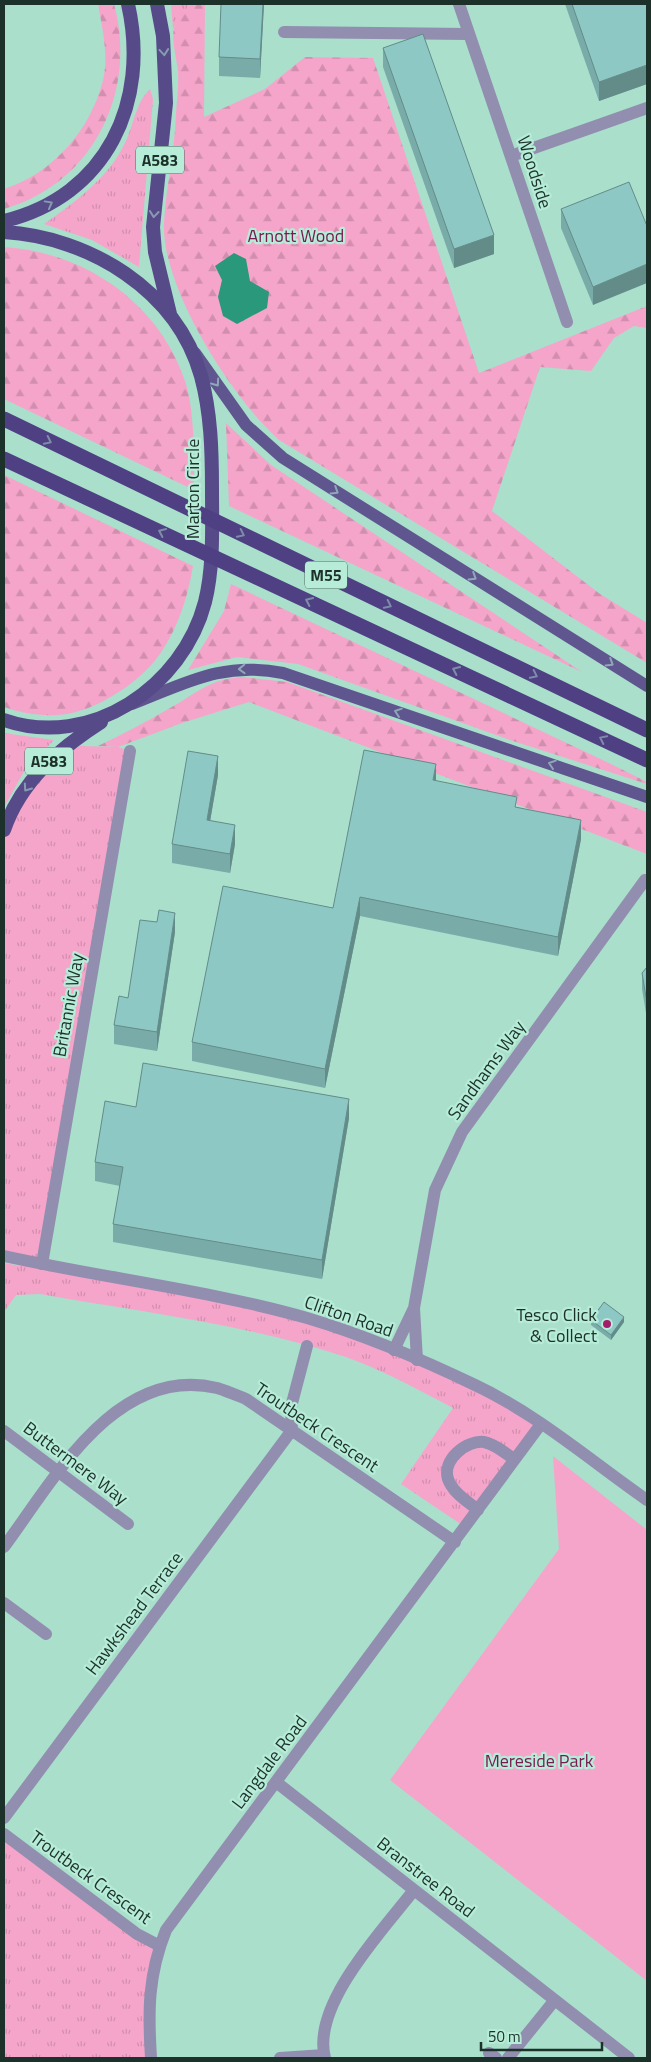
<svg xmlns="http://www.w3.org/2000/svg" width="651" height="2062" font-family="'Titillium Web',sans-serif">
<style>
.grass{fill:url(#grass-tufts)}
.forest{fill:url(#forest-firs)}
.park{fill:#f6a5ca}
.water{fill:#2a997b}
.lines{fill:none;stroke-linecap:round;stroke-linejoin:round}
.minor{stroke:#928eaf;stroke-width:12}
.tertiary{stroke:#928eaf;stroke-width:12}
.primary{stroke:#5f558f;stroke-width:12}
.trunk{stroke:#564a89;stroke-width:14}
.motorway{stroke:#4e4083;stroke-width:15}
.wall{fill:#79aca9}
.shaded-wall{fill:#638c89}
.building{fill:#8dc8c4;stroke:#638c89}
.oneway{stroke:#869bb0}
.oneway2{stroke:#8fa8b7}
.oneway3{stroke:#7d8da9}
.poi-dot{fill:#a21e6c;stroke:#b6ecd8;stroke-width:2}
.labels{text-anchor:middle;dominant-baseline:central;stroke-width:4.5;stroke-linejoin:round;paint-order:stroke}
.shield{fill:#b6ecd8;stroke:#4a695e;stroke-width:1}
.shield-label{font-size:16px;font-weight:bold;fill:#1c312a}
.street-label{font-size:18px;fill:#1c312a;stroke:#b6ecd8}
.park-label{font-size:18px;fill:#791b51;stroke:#b6ecd8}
.poi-label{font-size:18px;fill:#1c312a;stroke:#b6ecd8;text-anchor:end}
</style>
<defs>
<pattern id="grass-tufts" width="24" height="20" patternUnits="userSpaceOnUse" patternTransform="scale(1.25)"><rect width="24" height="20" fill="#f6a5ca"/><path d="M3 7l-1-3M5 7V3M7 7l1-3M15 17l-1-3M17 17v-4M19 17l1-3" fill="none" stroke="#d28eae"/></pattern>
<pattern id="forest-firs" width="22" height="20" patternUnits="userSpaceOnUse" patternTransform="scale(1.25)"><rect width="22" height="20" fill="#f6a5ca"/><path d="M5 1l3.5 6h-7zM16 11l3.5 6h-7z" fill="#d28eae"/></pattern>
</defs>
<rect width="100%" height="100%" fill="#a9dfcb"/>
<path class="grass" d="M 171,4 L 190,4 L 173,29 Z
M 150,89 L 153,99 L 139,267 L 92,240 L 44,224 C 74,203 108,178 124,145 C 134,126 135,103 150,89 Z
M 4,733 L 54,740 L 25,770 L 4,807 Z
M 80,746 L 118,747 L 130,751 L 42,1264 L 226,1299 L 394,1350 L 541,1424 L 465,1527 L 401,1484 L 453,1408 C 417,1389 381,1369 343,1356 C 245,1324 141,1312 40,1294 L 16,1295 L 4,1312 L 4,1263 L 21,1266 L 35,1263 L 4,1252 L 4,833 L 44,765 Z
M 4,1834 L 160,1946 L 151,2058 L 4,2058 Z"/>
<path class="forest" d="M 98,4 L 114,4 C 138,91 93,184 4,209 L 4,189 C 52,174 91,130 103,80 C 109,56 102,27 98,4 Z
M 190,4 L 205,4 L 204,117 L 265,89 L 305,57 L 373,58 L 479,373 L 647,306 L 647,328 L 634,326 L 614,338 L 591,371 L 540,367 L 492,511 L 600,594 L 647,623 L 647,663 L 279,440 C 232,398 161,287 164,223 C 166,186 175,150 176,113 C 177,99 179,85 178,71 C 177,61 171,38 174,29 C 176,21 185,11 190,4 Z
M 4,247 C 85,252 159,303 185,381 C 195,411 194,458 194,490 L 4,399 Z
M 226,423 L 271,465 L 582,672 L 229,506 Z
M 4,475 L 193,566 C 188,596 179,625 162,651 C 145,678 106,704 76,712 C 53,718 26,715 4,707 Z
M 231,584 L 609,763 L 647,782 L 647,784 L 513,741 L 298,664 L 237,657 L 188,670 L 224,611 Z
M 242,677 L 287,682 L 647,812 L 647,854 L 249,702 L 182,723 L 118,747 L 98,746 C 123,734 146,722 170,708 C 199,692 207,680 242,677 Z"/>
<path class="park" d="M 553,1456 L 647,1530 L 647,1981 L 390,1780 L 559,1549 Z"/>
<path class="water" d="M 234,253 L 246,259 L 250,281 L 269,292 L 267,308 L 237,324 L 223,316 L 218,297 L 222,280 L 215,266 Z"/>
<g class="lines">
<path class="minor" d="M 459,4 L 567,322
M 284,32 L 468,34
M 511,156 L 647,108
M 42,1264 L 130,751
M 394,1350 L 413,1310
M 417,1360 L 414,1308 L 435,1190 L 462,1132 L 645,880
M 4,1431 L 128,1524
M 478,1510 C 467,1501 453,1493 448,1479 C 442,1460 466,1440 484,1442 C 495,1444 505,1453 514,1459
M 4,1547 C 53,1481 116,1364 217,1388 C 227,1391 236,1395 246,1399 L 455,1542
M 4,1603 L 46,1634
M 276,1782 L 629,2058
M 4,1818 L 292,1430 L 291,1407 L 307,1346
M 4,1834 L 137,1934 L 160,1946
M 489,2053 L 496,2058
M 151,2058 C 148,2011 148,1975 166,1930 L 541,1424
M 280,2058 L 324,2055
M 325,2058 C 311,2005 383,1930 414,1890
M 508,2058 L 554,2001"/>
<path class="tertiary" d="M 4,1256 C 104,1278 208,1290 307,1318 C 364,1335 421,1359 475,1385 C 537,1414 591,1461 647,1500"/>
<path class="primary" d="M 195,353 L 246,425 L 283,458 L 647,686
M 132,704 C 186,683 223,661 283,673 L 647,797"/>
<path class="trunk" d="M 157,4 L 163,36 L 166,103 L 153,227 L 155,252 L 170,314
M 4,221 C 107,196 150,102 128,4
M 4,232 C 89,237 177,290 201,376 C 211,413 212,451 212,489 C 212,526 214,566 205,602 C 183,687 90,750 4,720
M 4,830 C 21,781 59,749 101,722"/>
<path class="motorway" d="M 4,419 L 647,730
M 4,459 L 647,760"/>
</g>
<path class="wall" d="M 264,4 L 260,78 L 219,76 L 219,57 Z
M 565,4 L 647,4 L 647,84 L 599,101 Z
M 383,48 L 494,254 L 454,268 L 383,67 Z
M 561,209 L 647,226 L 593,305 L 561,228 Z
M 218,775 L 210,821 L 235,844 L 230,873 L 172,863 L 172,844 Z
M 436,781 L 517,808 L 581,839 L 558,956 L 360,916 L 325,1088 L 192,1061 L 192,1042 L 333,908 Z
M 175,932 L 157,1051 L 114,1044 L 114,1025 L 128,998 Z
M 647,967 L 647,1020 L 647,1019 L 642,989 L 642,973 Z
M 136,1107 L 349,1118 L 322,1279 L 113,1242 L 113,1224 L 120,1186 L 95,1181 L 95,1162 Z
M 591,1320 L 624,1322 L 611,1340 L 591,1325 Z"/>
<path class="shaded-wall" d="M 263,4 L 264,4 L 260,78 L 260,59 Z
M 647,65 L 647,84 L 599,101 L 599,82 Z
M 494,235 L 494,254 L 454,268 L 454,249 Z
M 647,264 L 647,283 L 593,305 L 593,287 Z
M 218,756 L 218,775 L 207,839 L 207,820 Z
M 436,764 L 436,783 L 433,780 Z
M 581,820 L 581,839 L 558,956 L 558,937 Z
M 235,825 L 235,844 L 230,873 L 230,854 Z
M 360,897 L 360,916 L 325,1088 L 325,1069 Z
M 175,913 L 175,932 L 157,1051 L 157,1032 Z
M 349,1099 L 349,1118 L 322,1279 L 322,1260 Z
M 624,1317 L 624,1322 L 611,1340 L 611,1335 Z"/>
<path class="building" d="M 221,4 L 263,4 L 260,59 L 219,57 Z
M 572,4 L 647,4 L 647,65 L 599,82 Z
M 423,34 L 494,235 L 454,249 L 383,48 Z
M 629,182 L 647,226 L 647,264 L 593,287 L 561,209 Z
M 364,750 L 436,764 L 433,780 L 517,797 L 515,807 L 581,820 L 558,937 L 360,897 L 325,1069 L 192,1042 L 223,886 L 333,908 Z
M 188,751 L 218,756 L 207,820 L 235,825 L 230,854 L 172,844 Z
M 159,910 L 175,913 L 157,1032 L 114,1025 L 119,996 L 128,998 L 140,920 L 157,922 Z
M 647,967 L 647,1004 L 647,1003 L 642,973 Z
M 143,1063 L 349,1099 L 322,1260 L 113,1224 L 123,1167 L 95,1162 L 105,1101 L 136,1107 Z
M 604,1302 L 624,1317 L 611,1335 L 591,1320 Z"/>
<defs><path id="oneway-chevron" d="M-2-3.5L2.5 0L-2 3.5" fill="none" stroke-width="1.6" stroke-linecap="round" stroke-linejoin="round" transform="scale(1.25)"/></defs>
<g class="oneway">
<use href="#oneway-chevron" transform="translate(164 52) rotate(85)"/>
<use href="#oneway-chevron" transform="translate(49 204) rotate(-29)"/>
<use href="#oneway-chevron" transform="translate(154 214) rotate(96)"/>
<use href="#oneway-chevron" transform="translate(27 788) rotate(125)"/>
</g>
<g class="oneway2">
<use href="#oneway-chevron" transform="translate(216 383) rotate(55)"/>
<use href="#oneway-chevron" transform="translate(335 491) rotate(32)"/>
<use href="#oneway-chevron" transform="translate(473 577) rotate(32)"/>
<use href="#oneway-chevron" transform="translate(610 663) rotate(32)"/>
<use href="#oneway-chevron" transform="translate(242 669) rotate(178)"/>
<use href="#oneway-chevron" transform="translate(398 712) rotate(-161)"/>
<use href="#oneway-chevron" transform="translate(552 764) rotate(-161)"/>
</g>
<g class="oneway3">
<use href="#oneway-chevron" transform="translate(48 441) rotate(26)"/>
<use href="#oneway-chevron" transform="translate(162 532) rotate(-155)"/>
<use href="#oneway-chevron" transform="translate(241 534) rotate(26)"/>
<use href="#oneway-chevron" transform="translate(309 601) rotate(-155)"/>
<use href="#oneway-chevron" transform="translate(388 605) rotate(26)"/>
<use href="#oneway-chevron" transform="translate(456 670) rotate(-155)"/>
<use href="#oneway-chevron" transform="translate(534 675) rotate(26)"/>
<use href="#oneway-chevron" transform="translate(603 739) rotate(-154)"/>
</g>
<circle class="poi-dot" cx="607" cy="1324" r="5"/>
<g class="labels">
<g class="shield">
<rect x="136" y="146.5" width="48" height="27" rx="4"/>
<rect x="305" y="561.5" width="42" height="27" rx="4"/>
<rect x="25" y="747.5" width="48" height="27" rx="4"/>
</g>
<g class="shield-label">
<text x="160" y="160">A583</text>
<text x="326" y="575">M55</text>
<text x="49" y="761">A583</text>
</g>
<g class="street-label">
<text transform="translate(535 172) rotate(72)">Woodside</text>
<text transform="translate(192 489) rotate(-90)">Marton Circle</text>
<text transform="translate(68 1005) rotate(-80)">Britannic Way</text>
<text transform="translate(486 1070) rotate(-54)">Sandhams Way</text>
<text transform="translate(349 1316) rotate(19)">Clifton Road</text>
<text transform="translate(317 1427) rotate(34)">Troutbeck Crescent</text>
<text transform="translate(76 1463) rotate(37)">Buttermere Way</text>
<text transform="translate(134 1613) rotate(-53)">Hawkshead Terrace</text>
<text transform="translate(269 1762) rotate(-53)">Langdale Road</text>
<text transform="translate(91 1877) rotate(36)">Troutbeck Crescent</text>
<text transform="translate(426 1877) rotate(38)">Branstree Road</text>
</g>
<g class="park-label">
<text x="296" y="235">Arnott Wood</text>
<text x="539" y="1760">Mereside Park</text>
</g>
<g class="poi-label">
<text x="597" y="1314">Tesco Click<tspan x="597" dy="21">&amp; Collect</tspan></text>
</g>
</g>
<rect width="651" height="2062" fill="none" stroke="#1c312a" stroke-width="10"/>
<path d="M481 2042v8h121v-8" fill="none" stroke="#1c312a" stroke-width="2.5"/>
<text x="488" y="2042" font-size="15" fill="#1c312a" stroke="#b6ecd8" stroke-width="4" paint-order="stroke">50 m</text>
</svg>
